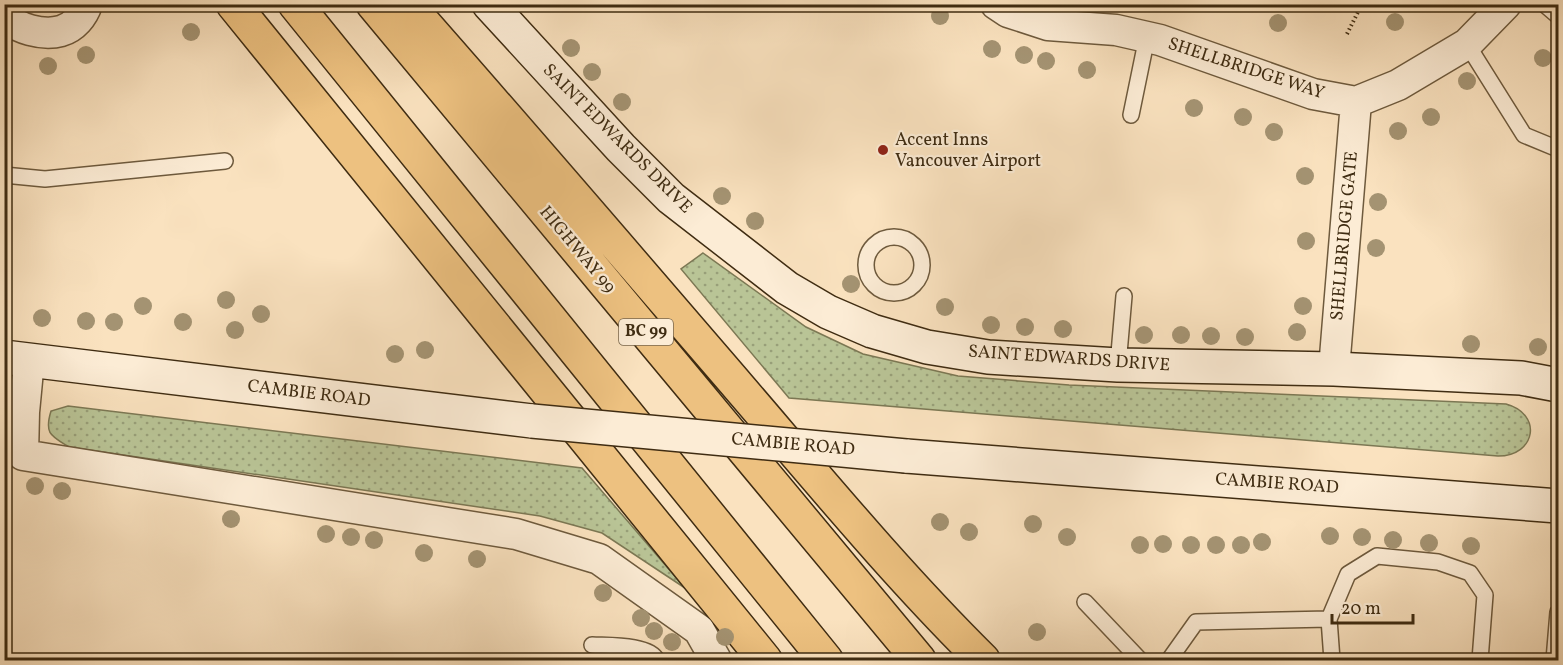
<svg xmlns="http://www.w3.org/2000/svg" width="1563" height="665" font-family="Vollkorn,serif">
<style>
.grass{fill:url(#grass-dots);stroke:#7c7854;stroke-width:1.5}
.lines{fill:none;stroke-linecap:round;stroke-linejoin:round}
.lane-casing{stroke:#6e5a3d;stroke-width:18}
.street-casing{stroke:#6e5a3d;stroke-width:33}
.secondary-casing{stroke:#3f2c12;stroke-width:36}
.highway-casing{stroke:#3f2c12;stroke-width:36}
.path{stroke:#3f2c12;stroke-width:4;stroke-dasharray:1.5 3;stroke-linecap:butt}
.lane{stroke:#fcecd5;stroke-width:15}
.street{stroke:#fcecd5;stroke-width:30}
.secondary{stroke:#fcecd5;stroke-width:33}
.highway{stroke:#edc180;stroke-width:33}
.secondary-bridge-casing{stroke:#3f2c12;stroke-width:36;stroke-linecap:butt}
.secondary-bridge{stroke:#fcecd5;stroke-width:33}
.tree{fill:#a49372}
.poi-dot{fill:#8f2418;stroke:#fcecd5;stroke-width:2}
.labels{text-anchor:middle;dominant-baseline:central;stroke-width:4.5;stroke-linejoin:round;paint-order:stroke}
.shield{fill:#fcecd5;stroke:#78664c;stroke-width:1.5}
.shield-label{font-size:16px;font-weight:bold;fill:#3f2c12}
.street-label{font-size:18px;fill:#3f2c12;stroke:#fcecd5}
.poi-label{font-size:18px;fill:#3f2c12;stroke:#fcecd5;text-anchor:start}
</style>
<defs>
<pattern id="grass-dots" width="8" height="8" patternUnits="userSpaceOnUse" patternTransform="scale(1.5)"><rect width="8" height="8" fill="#b9c496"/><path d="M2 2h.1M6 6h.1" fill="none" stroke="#989f79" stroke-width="1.8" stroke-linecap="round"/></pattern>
</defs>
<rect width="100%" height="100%" fill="#fae2bf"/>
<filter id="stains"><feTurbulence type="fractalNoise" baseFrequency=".00333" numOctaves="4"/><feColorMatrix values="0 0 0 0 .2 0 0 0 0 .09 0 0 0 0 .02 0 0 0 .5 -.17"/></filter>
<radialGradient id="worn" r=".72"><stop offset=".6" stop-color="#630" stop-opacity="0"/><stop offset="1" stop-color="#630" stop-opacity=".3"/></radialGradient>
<path class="grass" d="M 703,253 L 806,327 L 863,354 L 958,376 L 1069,385 L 1506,404 C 1543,414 1536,456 1498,456 L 789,398 L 681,269 Z
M 68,406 L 582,468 L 685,588 L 602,533 L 540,516 L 69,447 C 51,436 44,434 51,411 Z"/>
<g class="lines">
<defs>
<path id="lane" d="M 1544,4 L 1558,16
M 1467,44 L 1524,135 L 1558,149
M 1131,115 L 1147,37
M 4,175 L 45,179 L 225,161
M866 265a28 28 0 1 1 56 0a28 28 0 1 1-56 0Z
M 1118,365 L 1124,296
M 1085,602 L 1140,660
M 1329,619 L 1348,574 L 1377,556 L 1438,562 L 1470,573 L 1485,595 L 1480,660
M 592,645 C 609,646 649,644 657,660
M 1169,660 L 1196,622 L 1329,619 L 1332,660
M 1554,660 L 1558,612"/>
<path id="street" d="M 996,4 L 1008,12 L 1048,25 L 1116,30 L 1160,40 L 1313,94 L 1356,102 L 1398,85 L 1467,44 L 1506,4
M 4,15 C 16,29 43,36 61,31 C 74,27 83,16 87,4
M 29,360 L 24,412 L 23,455 L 516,534 L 599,559 L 699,630 L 716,660
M 1334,369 L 1356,102"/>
<path id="secondary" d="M 489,4 L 621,148 L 671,198 L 787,288 L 828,312 L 872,331 L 927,347 L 988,357 L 1118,365 L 1334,369 L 1521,378 L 1558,385
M 4,357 L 532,421
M 906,456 L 1558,506"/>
<path id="highway" d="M 233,4 L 765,660
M 295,4 L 826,660
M 373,4 L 919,660
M 407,4 C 519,131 628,258 738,386 C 818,479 896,574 983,660"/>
</defs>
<use href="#lane" class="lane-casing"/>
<use href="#street" class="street-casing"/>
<use href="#secondary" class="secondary-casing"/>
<use href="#highway" class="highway-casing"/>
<path class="path" d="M 1347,34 L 1362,4"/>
<use href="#lane" class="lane"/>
<use href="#street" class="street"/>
<use href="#secondary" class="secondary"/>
<use href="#highway" class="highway"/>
<defs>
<path id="secondary-bridge" d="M 532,421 L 906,456"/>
</defs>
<use href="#secondary-bridge" class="secondary-bridge-casing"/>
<use href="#secondary-bridge" class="secondary-bridge"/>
</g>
<g class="tree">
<circle cx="940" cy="16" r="9"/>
<circle cx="1395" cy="22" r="9"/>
<circle cx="1278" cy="23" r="9"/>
<circle cx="191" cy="32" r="9"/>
<circle cx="571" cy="48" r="9"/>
<circle cx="992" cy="49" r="9"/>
<circle cx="86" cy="55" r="9"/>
<circle cx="1024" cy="55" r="9"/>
<circle cx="1543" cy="58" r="9"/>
<circle cx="1046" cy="61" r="9"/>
<circle cx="48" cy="66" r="9"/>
<circle cx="1087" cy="70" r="9"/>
<circle cx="592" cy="72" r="9"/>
<circle cx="1467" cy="81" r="9"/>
<circle cx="622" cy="102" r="9"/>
<circle cx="1194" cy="108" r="9"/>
<circle cx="1243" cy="117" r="9"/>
<circle cx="1431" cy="117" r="9"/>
<circle cx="1398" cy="131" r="9"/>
<circle cx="1274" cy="132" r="9"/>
<circle cx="1305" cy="176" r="9"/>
<circle cx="722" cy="196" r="9"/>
<circle cx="1378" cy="202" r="9"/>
<circle cx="755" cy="221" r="9"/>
<circle cx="1306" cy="241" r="9"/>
<circle cx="1376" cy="248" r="9"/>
<circle cx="851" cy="284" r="9"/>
<circle cx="226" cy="300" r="9"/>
<circle cx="143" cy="306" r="9"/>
<circle cx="1303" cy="306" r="9"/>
<circle cx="945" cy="307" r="9"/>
<circle cx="261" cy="314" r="9"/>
<circle cx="42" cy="318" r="9"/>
<circle cx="86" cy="321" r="9"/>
<circle cx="114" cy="322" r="9"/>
<circle cx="183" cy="322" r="9"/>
<circle cx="991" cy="325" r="9"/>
<circle cx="1025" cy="327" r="9"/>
<circle cx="1063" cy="329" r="9"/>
<circle cx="235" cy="330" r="9"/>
<circle cx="1297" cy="332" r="9"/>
<circle cx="1144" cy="335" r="9"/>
<circle cx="1181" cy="335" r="9"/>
<circle cx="1211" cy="336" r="9"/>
<circle cx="1245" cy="337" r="9"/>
<circle cx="1471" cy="344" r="9"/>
<circle cx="1538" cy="347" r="9"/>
<circle cx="425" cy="350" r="9"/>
<circle cx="395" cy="354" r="9"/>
<circle cx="35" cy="486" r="9"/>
<circle cx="62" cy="491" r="9"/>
<circle cx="231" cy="519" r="9"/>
<circle cx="940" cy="522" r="9"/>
<circle cx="1033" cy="524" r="9"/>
<circle cx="969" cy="532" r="9"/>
<circle cx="326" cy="534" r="9"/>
<circle cx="1330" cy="536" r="9"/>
<circle cx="351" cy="537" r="9"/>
<circle cx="1067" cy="537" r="9"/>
<circle cx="1362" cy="537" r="9"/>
<circle cx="374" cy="540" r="9"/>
<circle cx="1393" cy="540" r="9"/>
<circle cx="1262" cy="542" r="9"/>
<circle cx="1429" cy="543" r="9"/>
<circle cx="1163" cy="544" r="9"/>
<circle cx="1140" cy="545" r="9"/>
<circle cx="1191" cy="545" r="9"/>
<circle cx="1216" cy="545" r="9"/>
<circle cx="1241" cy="545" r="9"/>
<circle cx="1471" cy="546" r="9"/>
<circle cx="424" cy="553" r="9"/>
<circle cx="477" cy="559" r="9"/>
<circle cx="603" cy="593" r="9"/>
<circle cx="641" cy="618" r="9"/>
<circle cx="654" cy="631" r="9"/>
<circle cx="1037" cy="632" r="9"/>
<circle cx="725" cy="637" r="9"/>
<circle cx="672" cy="642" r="9"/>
</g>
<circle class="poi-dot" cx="883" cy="150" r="6"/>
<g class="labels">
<rect class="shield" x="619" y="319" width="54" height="26" rx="4.5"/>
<g class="shield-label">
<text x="646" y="332">BC 99</text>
</g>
<g class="street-label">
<text transform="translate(1246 69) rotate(18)">SHELLBRIDGE WAY</text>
<text transform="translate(617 139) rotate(45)">SAINT EDWARDS DRIVE</text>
<text transform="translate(1345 236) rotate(-85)">SHELLBRIDGE GATE</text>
<text transform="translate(577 250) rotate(50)">HIGHWAY 99</text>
<text transform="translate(1069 359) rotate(4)">SAINT EDWARDS DRIVE</text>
<text transform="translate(309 394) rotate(7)">CAMBIE ROAD</text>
<text transform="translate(793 445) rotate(5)">CAMBIE ROAD</text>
<text transform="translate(1277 484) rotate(4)">CAMBIE ROAD</text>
</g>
<g class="poi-label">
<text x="895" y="140">Accent Inns<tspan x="895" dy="21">Vancouver Airport</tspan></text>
</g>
</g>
<rect width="1563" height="665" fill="none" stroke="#fae2bf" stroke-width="24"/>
<rect x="6" y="6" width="1551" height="653" fill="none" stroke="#3f2c12" stroke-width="3"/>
<rect x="12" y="12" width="1539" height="641" fill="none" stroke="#3f2c12" stroke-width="1.5"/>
<path d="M1332 614v9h81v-9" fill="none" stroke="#3f2c12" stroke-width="3"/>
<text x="1341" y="614" font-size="18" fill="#3f2c12" stroke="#fcecd5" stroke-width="4.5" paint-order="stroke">20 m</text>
<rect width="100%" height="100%" filter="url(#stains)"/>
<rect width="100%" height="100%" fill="url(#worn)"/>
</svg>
